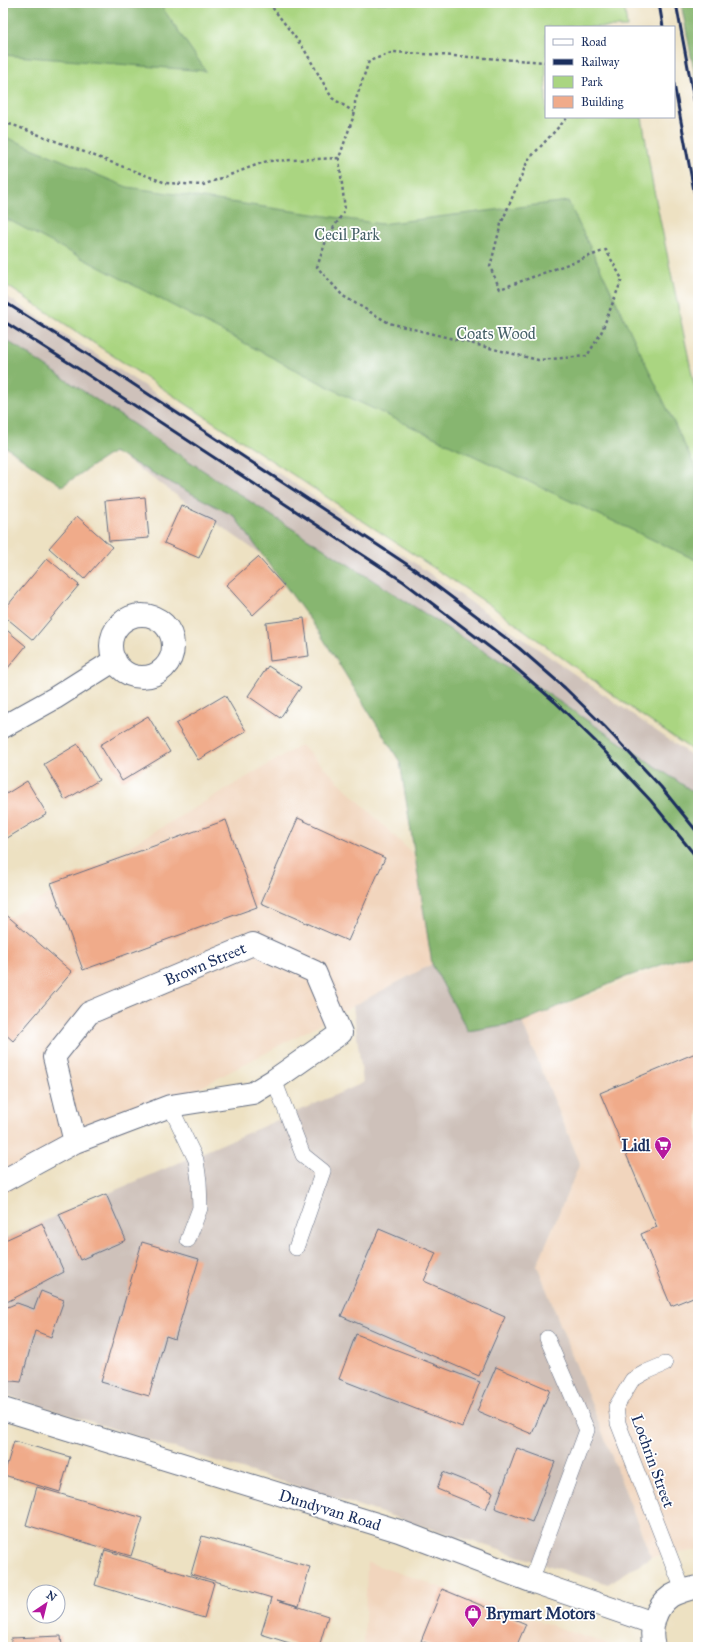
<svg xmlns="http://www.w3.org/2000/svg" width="701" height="1650" font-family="'IM FELL Great Primer',serif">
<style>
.built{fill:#f1d5bd}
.industrial{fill:#cec1ba}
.green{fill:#aad581;stroke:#628270}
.forest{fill:#87b66f;stroke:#517266}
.building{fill:#f0ab8a}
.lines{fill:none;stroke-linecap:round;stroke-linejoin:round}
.service-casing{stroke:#646d81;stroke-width:16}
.minor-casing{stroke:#646d81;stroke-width:24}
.secondary-casing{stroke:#646d81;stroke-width:24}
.primary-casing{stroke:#646d81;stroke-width:24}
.path{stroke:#646d81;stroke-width:2.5;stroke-dasharray:3 3;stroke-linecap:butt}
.service{stroke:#fff;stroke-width:15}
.minor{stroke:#fff;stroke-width:22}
.secondary{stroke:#fff;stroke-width:22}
.primary{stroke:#fff;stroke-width:22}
.rail{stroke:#1b2f5e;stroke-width:3}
.labels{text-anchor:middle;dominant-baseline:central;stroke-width:3.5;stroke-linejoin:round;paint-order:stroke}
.park-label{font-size:16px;fill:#466168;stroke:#fff}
.street-label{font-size:16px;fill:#1b2f5e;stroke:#fff}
.poi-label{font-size:16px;font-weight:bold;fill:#1b2f5e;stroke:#fff;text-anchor:end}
</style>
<rect width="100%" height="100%" fill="#fff"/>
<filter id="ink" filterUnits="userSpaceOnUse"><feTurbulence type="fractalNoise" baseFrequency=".025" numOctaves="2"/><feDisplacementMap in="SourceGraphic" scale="8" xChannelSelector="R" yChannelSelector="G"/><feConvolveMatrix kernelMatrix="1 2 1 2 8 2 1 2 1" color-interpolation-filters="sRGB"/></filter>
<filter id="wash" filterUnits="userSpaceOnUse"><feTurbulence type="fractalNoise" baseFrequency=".012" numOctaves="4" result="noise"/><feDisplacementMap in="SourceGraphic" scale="16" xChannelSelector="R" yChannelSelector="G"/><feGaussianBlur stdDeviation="0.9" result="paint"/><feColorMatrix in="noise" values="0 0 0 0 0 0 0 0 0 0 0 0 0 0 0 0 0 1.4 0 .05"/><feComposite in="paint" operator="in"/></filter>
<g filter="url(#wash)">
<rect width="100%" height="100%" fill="#ede1c2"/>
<path class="built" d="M 301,745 L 415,856 L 432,964 L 3,1193 L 3,921 Z
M 698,953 L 698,1550 L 651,1557 L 537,1265 L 580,1163 L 522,1022 Z
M 367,1562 L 615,1647 L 364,1647 Z"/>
<path class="industrial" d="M 3,294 L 396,550 L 698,760 L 698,940 L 373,633 L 112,450 L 3,377 Z
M 432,964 L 468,1030 L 522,1022 L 580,1163 L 537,1265 L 651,1557 L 608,1584 L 3,1394 L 3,1239 L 363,1083 L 353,1006 Z"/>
<path class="green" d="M 3,3 L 624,3 L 627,27 L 546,27 L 546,117 L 642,117 L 652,181 L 698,403 L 698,754 L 638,713 L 487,603 L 3,283 Z"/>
<path class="forest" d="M 3,3 L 159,3 L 206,71 L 3,55 Z
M 681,3 L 698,3 L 698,92 Z
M 3,136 L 127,187 L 381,224 L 568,201 L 698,473 L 698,561 L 344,395 L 3,217 Z
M 3,338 L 266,512 L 493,657 L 698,795 L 698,952 L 626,977 L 522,1022 L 468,1031 L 432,964 L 400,762 L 319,632 L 234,516 L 113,452 L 62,486 L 3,445 Z"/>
<g id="blocks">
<path class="building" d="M 145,497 L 149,538 L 109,541 L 105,501 Z
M 181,505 L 216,521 L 199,558 L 164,543 Z
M 77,516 L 112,547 L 84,579 L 49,548 Z
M 258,557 L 284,586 L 253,615 L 226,585 Z
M 47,558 L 79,585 L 33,640 L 3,615 L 3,611 Z
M 304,618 L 309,656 L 270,661 L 266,623 Z
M 3,627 L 26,646 L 3,674 Z
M 268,666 L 301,687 L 280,718 L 248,696 Z
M 225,695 L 246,731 L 198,760 L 176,724 Z
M 148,716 L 170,752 L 122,781 L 100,745 Z
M 78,744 L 99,780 L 65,800 L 44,764 Z
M 27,781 L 47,814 L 4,840 L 3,838 L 3,796 Z
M 298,818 L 385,858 L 348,941 L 261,903 Z
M 226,820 L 257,907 L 83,970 L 51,883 Z
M 3,912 L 72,972 L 13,1041 L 3,1032 Z
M 698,1052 L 698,1295 L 671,1306 L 641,1234 L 657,1227 L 600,1093 Z
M 106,1194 L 126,1240 L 80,1260 L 59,1214 Z
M 42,1223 L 64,1272 L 3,1304 L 3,1241 Z
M 379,1229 L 436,1253 L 424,1281 L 505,1317 L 479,1376 L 341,1316 Z
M 142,1242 L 199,1259 L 175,1339 L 166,1336 L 149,1396 L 101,1382 Z
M 41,1291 L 64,1300 L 51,1337 L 35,1331 L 21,1382 L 3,1380 L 3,1309 L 17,1303 L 34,1309 Z
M 356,1334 L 480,1382 L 462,1427 L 339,1379 Z
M 496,1367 L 550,1390 L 532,1434 L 477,1411 Z
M 14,1441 L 70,1457 L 60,1492 L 4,1475 Z
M 517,1448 L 555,1462 L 532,1522 L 495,1508 Z
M 443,1472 L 493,1492 L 486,1509 L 437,1489 Z
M 37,1487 L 143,1518 L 131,1556 L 26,1525 Z
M 202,1536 L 310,1567 L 299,1606 L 277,1600 L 328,1616 L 319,1647 L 302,1647 L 261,1634 L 272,1598 L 191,1574 Z
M 105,1550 L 214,1583 L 204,1618 L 95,1585 Z
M 442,1589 L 526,1624 L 516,1647 L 436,1647 L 421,1641 Z
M 61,1636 L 62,1647 L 11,1647 L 11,1638 Z"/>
</g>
</g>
<g filter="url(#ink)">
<use href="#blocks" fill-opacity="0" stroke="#646d81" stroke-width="1"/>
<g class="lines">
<defs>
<path id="service" d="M 274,1080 L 303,1155 L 323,1171 L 296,1248
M 170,1106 L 196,1160 L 199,1181 L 200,1208 L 188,1240
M 665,1364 L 646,1372 L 632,1380 L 616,1407 L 618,1423 L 683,1590
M 531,1581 L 587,1430 L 547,1338"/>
<path id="minor" d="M111 646a31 31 0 1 1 62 0a31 31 0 1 1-62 0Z
M 3,727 L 55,698 L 115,660
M 3,1181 L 75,1142 L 170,1106 L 253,1093 L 274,1080 L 341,1033 L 315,972 L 253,944 L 89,1013 L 54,1057 L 75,1142"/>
<path id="secondary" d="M 3,1409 L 399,1531 L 531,1581 L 653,1623"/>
<path id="primary" d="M 654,1647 C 649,1629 655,1607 671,1596 C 680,1591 689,1589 698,1587"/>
</defs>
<use href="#service" class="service-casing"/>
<use href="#minor" class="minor-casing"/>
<use href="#secondary" class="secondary-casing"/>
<use href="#primary" class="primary-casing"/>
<path class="path" d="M 269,3 L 304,49 L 332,98 L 354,112
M 3,123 L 13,125 L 166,183 L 203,185 L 267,161 L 339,158 L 355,112 L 355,102 L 369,61 L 394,52 L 546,62
M 339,158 L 345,210 L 327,238 L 317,267 L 343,296 L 389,323 L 538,360 L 587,356 L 601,333 L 622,279 L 606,250 L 500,289 L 490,267 L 501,224 L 528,160 L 568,117"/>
<use href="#service" class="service"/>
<use href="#minor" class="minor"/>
<use href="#secondary" class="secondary"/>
<use href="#primary" class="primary"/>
<path class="rail" d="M 659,3 L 663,27
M 676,3 L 698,121
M 674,84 L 698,212
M 3,301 L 95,359 L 414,569 L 519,648 L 565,688 L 605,727 L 661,787 L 698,833
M 3,321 L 85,373 L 404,582 L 509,662 L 555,702 L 595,741 L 651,801 L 698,859"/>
</g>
</g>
<defs>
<symbol id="supermarket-pin" viewBox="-11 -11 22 30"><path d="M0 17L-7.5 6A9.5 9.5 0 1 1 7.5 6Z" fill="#b5179e" stroke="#fff"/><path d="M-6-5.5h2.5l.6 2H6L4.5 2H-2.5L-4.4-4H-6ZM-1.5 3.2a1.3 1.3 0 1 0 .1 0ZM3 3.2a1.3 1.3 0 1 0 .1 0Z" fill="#fff"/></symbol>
<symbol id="shop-pin" viewBox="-11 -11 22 30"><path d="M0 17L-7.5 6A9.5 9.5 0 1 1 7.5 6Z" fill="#b5179e" stroke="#fff"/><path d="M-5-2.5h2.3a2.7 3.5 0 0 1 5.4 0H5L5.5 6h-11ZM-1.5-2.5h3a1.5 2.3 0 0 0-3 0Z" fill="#fff"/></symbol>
</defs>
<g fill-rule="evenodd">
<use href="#supermarket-pin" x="653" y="1135" width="20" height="27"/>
<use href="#shop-pin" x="463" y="1603" width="20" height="27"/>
</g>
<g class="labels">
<g class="park-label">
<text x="347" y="234">Cecil Park</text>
<text x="496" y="333">Coats Wood</text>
</g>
<g class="street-label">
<text transform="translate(205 964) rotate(-23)">Brown Street</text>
<text transform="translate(653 1461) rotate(70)">Lochrin Street</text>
<text transform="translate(330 1510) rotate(17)">Dundyvan Road</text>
</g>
<g class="poi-label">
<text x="650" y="1145">Lidl</text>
<text x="486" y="1613" text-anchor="start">Brymart Motors</text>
</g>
</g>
<rect width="701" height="1650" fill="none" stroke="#fff" stroke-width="16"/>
<rect x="545" y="26" width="130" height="92" fill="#ffffff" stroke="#a4acbf"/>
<rect x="553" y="39" width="20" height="6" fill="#ffffff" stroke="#a4acbf"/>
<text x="581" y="46" font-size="12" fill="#1b2f5e">Road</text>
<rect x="553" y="59" width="20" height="6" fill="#1b2f5e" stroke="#a4acbf"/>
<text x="581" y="66" font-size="12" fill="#1b2f5e">Railway</text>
<rect x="553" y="76" width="20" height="12" fill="#aad581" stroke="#a4acbf"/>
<text x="581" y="86" font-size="12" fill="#1b2f5e">Park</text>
<rect x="553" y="96" width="20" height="12" fill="#f0ab8a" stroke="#a4acbf"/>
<text x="581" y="106" font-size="12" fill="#1b2f5e">Building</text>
<g transform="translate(46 1604) rotate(35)"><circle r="19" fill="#ffffff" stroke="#a4acbf"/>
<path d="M0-3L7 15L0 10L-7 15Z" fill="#b5179e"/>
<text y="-6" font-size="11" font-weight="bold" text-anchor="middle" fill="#1b2f5e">N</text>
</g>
</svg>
